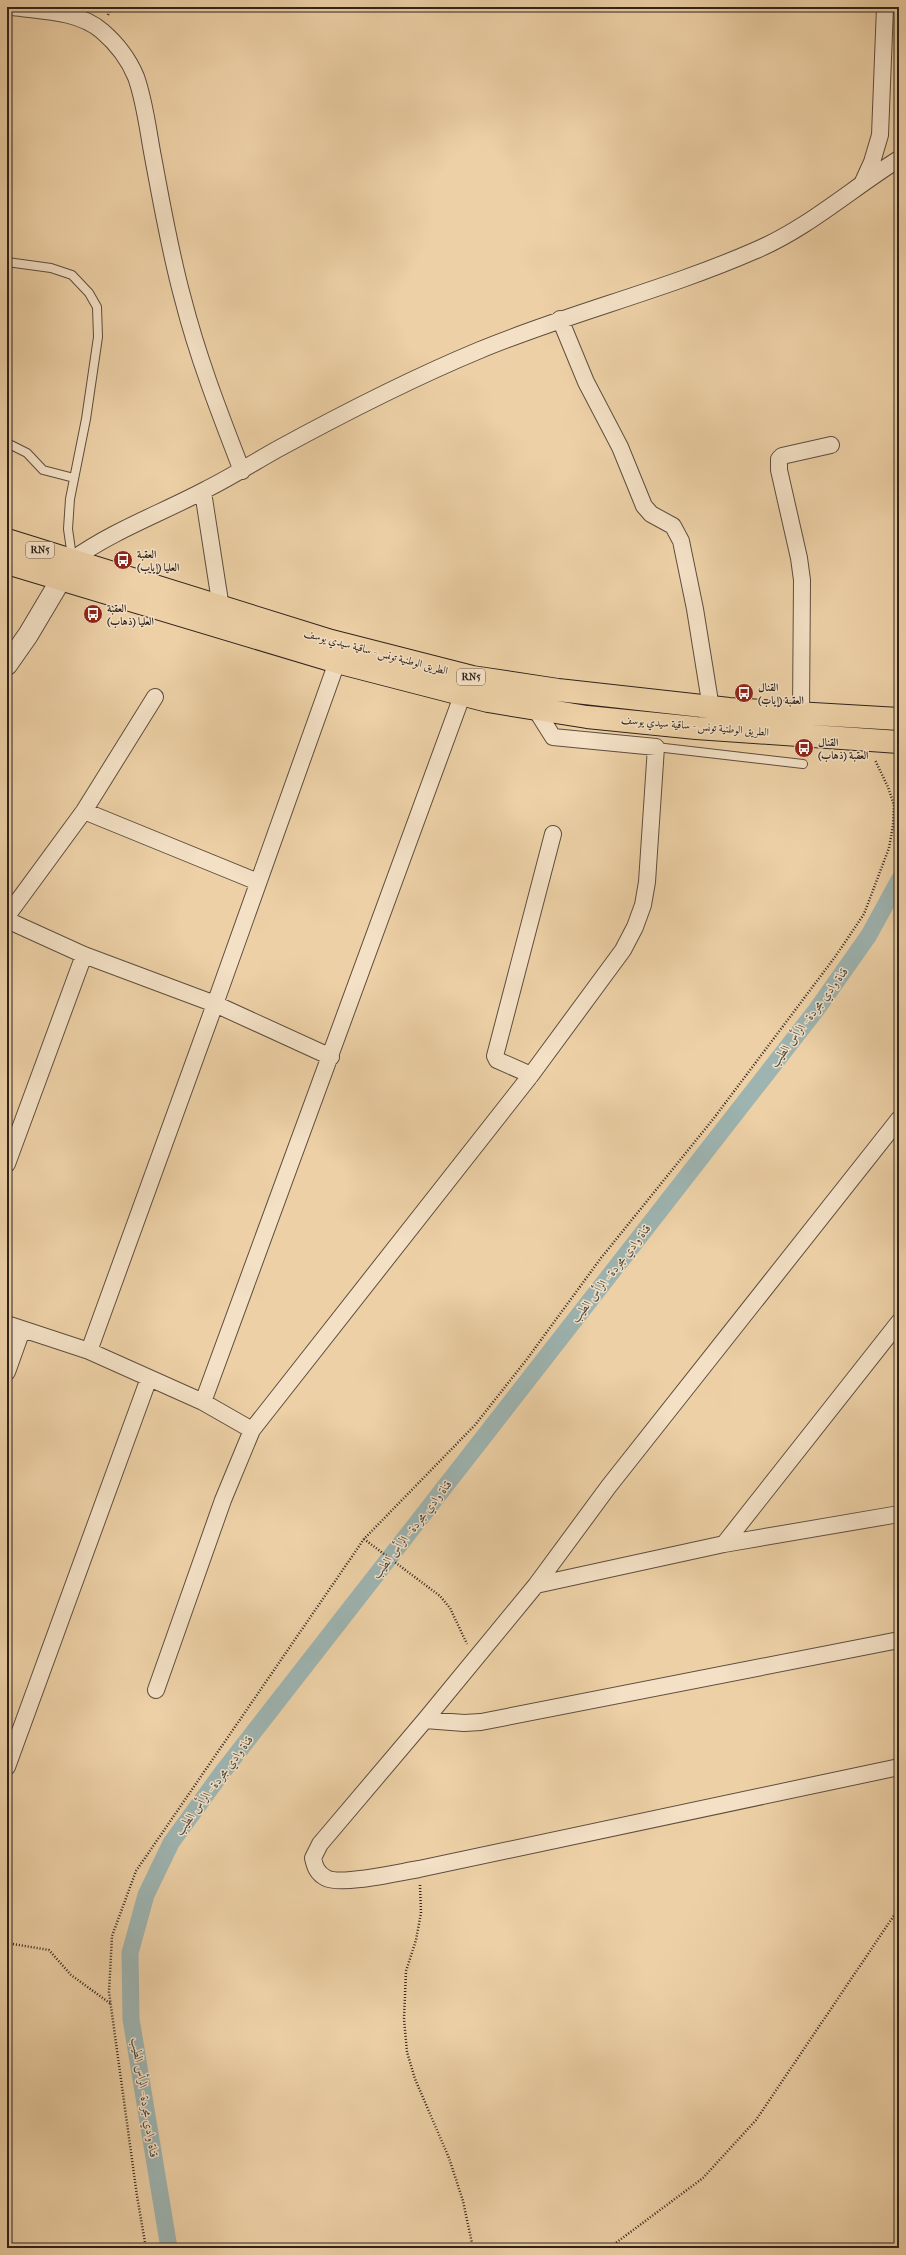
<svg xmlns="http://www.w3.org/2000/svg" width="906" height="2255" font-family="'IM FELL French Canon',Amiri,serif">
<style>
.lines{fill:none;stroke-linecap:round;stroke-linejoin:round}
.canal{stroke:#9db4b1;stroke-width:17}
.service-casing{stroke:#5e4e3e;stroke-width:10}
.minor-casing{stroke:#5e4e3e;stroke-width:18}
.tertiary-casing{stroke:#5e4e3e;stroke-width:22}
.trunk-casing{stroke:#2f231c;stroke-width:24}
.path{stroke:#2f231c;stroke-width:2.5;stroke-dasharray:1 2;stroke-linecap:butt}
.service{stroke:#f3e0c5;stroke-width:8}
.minor{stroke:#f3e0c5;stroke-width:16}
.tertiary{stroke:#f3e0c5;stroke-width:20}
.trunk{stroke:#edd0a6;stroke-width:22}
.labels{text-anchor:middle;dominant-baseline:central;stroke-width:3;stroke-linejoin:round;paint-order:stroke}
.shield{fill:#f3e0c5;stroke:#6a5c4f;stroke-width:1}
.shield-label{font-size:10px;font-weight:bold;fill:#2f231c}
.poi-label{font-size:11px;font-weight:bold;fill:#2f231c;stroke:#f3e0c5;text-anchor:start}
.street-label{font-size:11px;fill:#2f231c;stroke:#f3e0c5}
.water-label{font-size:12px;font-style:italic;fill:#4a4741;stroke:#f3e0c5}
</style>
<rect width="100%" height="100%" fill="#edd0a6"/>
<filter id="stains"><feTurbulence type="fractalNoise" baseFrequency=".005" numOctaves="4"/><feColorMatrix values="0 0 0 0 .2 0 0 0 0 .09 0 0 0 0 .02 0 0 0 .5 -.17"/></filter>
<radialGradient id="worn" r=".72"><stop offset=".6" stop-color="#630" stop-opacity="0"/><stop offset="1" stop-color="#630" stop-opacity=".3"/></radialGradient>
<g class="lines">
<path class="canal" d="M 169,2248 L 131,2019 L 130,1953 L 146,1895 L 171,1843 L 221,1774 L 817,1009 L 869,935 L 899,880"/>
<defs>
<path id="service" d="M 7,262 L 51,268 L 72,275 L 89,293 L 97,307 L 98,337 L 86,419 L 70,499 L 68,529 L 72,557
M 7,443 L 27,453 L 43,470 L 74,478
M 656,747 L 803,764"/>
<path id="minor" d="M 13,7 C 42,11 79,11 102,31 C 116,43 129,60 136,77 C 145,102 148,131 153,157 C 162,205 170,252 183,299 C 198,358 220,414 242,471
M 862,184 L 872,162 L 880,135 L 885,7
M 560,319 L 586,382 L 620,447 L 644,506 L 651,514 L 673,526 L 681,541 L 695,609 L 711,708
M 203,492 L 221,608
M 72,560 C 114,530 162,513 207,489 C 231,477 253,463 276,450 C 342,414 410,379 480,350 C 569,313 665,290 754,251 C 807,229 851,189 899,159
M 801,712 L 802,580 L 799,558 L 779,470 L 779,459 L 782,456 L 831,445
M 84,811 L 258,882
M 7,916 L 84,811 L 155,697
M 7,920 L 84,955 L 215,1004 L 331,1057
M 531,1075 L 497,1060 L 495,1056 L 553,834
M 899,1119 L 609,1486 L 536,1585 L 425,1720 L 320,1844 L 313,1858 C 315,1867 317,1873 326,1878 C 341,1886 400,1872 419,1869 L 899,1767
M 7,1164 L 84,955
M 7,1324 L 89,1351 L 203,1402 L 252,1430
M 89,1351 L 215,1004 L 337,662
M 7,1372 L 22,1330
M 203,1402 L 462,696
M 724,1544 L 899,1322
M 536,1585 L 724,1544 L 899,1514
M 156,1690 L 223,1500 L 252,1430 L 531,1075 L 623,950 L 635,927 L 643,905 L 647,882 L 656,747 L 553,737 L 536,710
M 425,1720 L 464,1723 L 481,1722 L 899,1640
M 7,1767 L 149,1378"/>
<path id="tertiary" d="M 7,665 L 28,635 L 69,566"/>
<path id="trunk" d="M 7,540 L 331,641 L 472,677 L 558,690 L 729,709 L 899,719
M 7,563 L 337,662 L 488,701 L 587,717 L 696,728 L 899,742"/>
</defs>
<use href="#service" class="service-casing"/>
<use href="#minor" class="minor-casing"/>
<use href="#tertiary" class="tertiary-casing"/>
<use href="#trunk" class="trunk-casing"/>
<path class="path" d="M 108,15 L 111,7
M 364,1539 L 440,1596 L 450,1608 L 467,1644
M 420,1885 L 421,1913 L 416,1940 L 406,1971 L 404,2019 L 407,2052 L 415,2079 L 449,2158 L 463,2201 L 473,2248
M 7,1943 L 49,1950 L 71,1975 L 111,2004
M 7,2016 L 8,2018
M 146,2248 L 137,2196 L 109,1992 L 112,1936 L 136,1871 L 364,1539 L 475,1425 L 527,1359 L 601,1258 L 714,1118 L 835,957 L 864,914 L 889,848 L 893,825 L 894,805 L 888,787 L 875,760
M 609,2248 L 703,2178 L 756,2120 L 899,1908"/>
<use href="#service" class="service"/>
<use href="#minor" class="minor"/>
<use href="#tertiary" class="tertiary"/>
<use href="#trunk" class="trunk"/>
</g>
<defs>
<symbol id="bus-disc" viewBox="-11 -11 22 22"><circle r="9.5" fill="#8f2418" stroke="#f3e0c5"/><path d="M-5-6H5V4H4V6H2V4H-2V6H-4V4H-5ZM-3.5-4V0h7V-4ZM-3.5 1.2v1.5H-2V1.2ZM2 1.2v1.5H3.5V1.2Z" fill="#fff"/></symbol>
</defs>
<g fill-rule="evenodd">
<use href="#bus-disc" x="112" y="549" width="22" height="22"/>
<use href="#bus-disc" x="82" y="603" width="22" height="22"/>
<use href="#bus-disc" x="733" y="682" width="22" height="22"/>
<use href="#bus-disc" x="793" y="737" width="22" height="22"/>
</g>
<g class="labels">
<g class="shield">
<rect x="26" y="542" width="28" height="16" rx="3"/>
<rect x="457" y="669" width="28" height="16" rx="3"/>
</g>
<g class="shield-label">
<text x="40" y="550">RN5</text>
<text x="471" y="677">RN5</text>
</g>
<g class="poi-label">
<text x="137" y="554">العقبة<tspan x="137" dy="13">العليا (إياب)</tspan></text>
<text x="107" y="608">العقبة<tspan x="107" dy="13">العليا (ذهاب)</tspan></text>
<text x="758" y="687">القنال<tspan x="758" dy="13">العقبة (إياب)</tspan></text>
<text x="818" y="742">القنال<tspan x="818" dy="13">العقبة (ذهاب)</tspan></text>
</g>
<g class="street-label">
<text transform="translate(376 652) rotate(15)">الطريق الوطنية تونس - ساقية سيدي يوسف</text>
<text transform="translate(695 726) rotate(5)">الطريق الوطنية تونس - ساقية سيدي يوسف</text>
</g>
<g class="water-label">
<text transform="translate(809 1017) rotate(-53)">قناة وادي مجردة - الرأس الطيب</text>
<text transform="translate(611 1273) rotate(-52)">قناة وادي مجردة - الرأس الطيب</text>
<text transform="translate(412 1529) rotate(-52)">قناة وادي مجردة - الرأس الطيب</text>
<text transform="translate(214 1785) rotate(-53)">قناة وادي مجردة - الرأس الطيب</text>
<text transform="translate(145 2098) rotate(81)">قناة وادي مجردة - الرأس الطيب</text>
</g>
</g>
<rect width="906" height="2255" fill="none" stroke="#edd0a6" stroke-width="24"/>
<rect x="8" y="8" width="890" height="2239" fill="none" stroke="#2f231c" stroke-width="2"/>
<rect x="12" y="12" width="882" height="2231" fill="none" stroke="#2f231c"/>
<rect width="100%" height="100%" filter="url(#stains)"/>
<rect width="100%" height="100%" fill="url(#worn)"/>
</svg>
